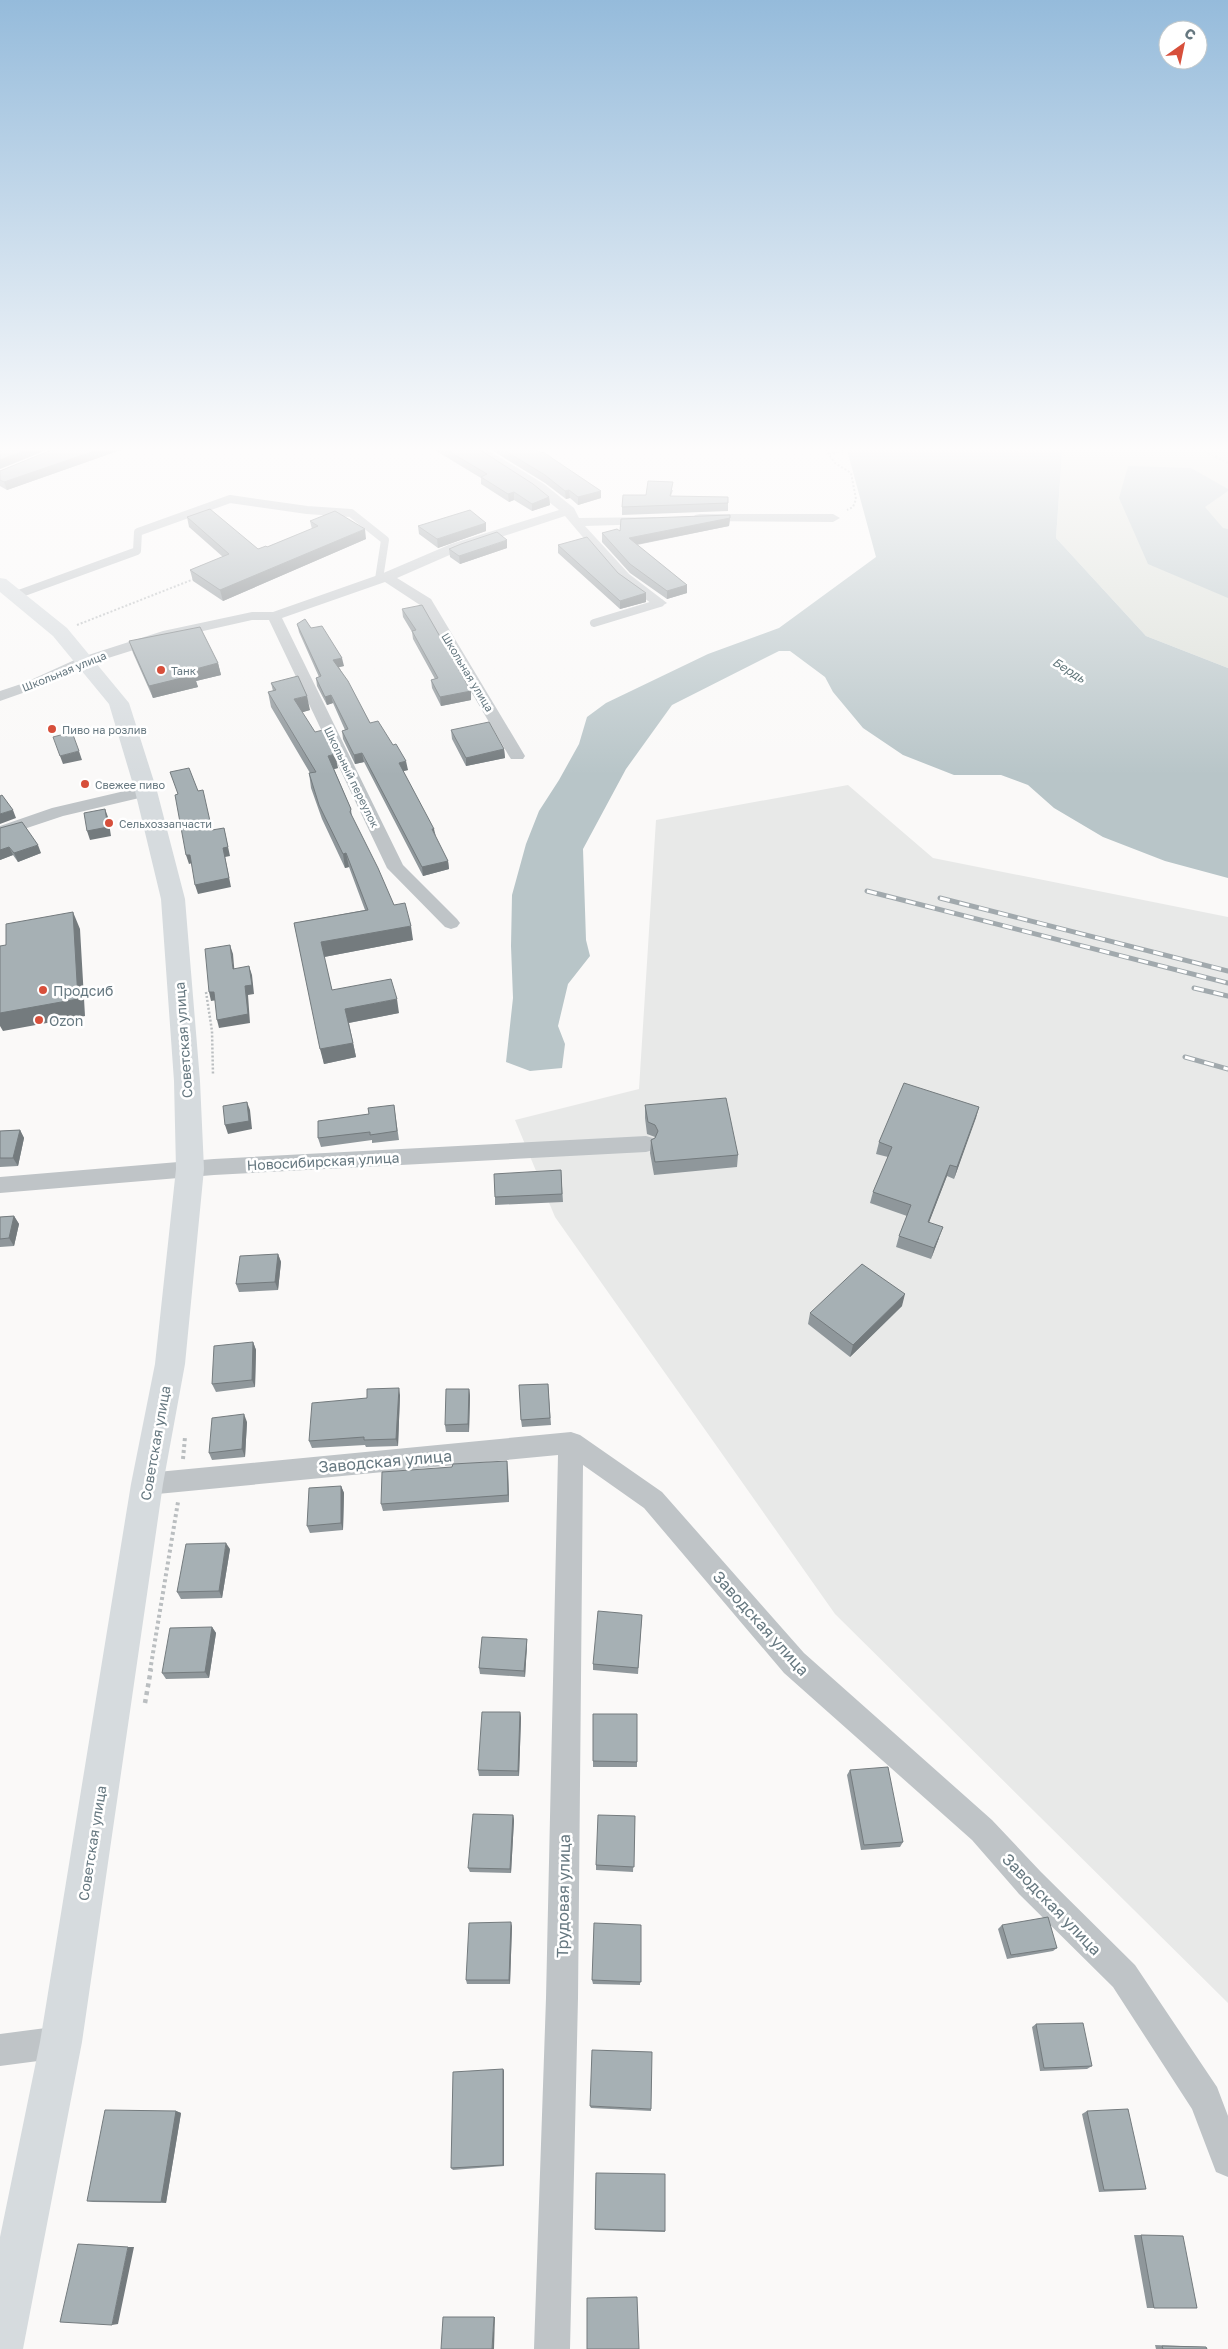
<svg xmlns="http://www.w3.org/2000/svg" width="1228" height="2349" font-family="'Golos Text',sans-serif">
<style>
.built{fill:#e8e9e8}
.green{fill:#daded7}
.water{fill:#b8c5c8}
.lines{fill:none;stroke-linecap:round;stroke-linejoin:round}
.path-far3{stroke:#babec0;stroke-width:2;stroke-dasharray:2 2;stroke-linecap:butt}
.path-far2{stroke:#babec0;stroke-width:2.5;stroke-dasharray:2 2;stroke-linecap:butt}
.path-far1{stroke:#babec0;stroke-width:4;stroke-dasharray:3 3;stroke-linecap:butt}
.path{stroke:#babec0;stroke-width:4.5;stroke-dasharray:4 4;stroke-linecap:butt}
.lane{stroke:#bfc4c7;stroke-width:8}
.street{fill:#bfc4c7;fill-rule:evenodd}
.secondary{fill:#d6dbde;fill-rule:evenodd}
.rail-casing{stroke:#a1a9ad;stroke-width:5}
.rail{stroke:#fff;stroke-width:3;stroke-dasharray:10;stroke-linecap:butt}
.wall{fill:#8f979b}
.shaded-wall{fill:#747b7e}
.building{fill:#a6b0b4;stroke:#747b7e}
.poi-dot{fill:#d74f3b;stroke:#fff;stroke-width:2}
.labels{text-anchor:middle;dominant-baseline:central;stroke-width:5;stroke-linejoin:round;paint-order:stroke}
.far-poi-label{font-size:11px;fill:#667880;stroke:#fff;text-anchor:start}
.far-street-label{font-size:11px;fill:#667880;stroke:#fff}
.far-water-label{font-size:12px;font-style:italic;fill:#61767a;stroke:#fff}
.poi-label{font-size:14px;fill:#667880;stroke:#fff;text-anchor:start}
.street-label{font-size:14px;fill:#667880;stroke:#fff}
.near-street-label{font-size:16px;fill:#667880;stroke:#fff}
</style>
<rect width="100%" height="100%" fill="#faf9f8"/>
<path class="built" d="M 848,785 L 933,858 L 1228,917 L 1228,2003 L 835,1614 L 555,1217 L 515,1120 L 639,1089 L 656,820 Z"/>
<path class="green" d="M 1061,446 L 1228,446 L 1228,668 L 1146,636 L 1056,538 L 1062,453 Z"/>
<path class="water" d="M 846,446 L 1061,446 L 1062,453 L 1056,538 L 1146,636 L 1228,668 L 1228,878 L 1165,861 L 1103,837 L 1054,808 L 1028,785 L 1001,775 L 954,775 L 903,755 L 863,728 L 833,692 L 825,677 L 790,651 L 779,651 L 672,705 L 626,769 L 583,849 L 586,940 L 590,956 L 568,984 L 558,1026 L 565,1044 L 562,1068 L 530,1071 L 506,1062 L 513,998 L 511,946 L 512,895 L 526,844 L 539,811 L 559,780 L 579,744 L 587,717 L 606,703 L 708,654 L 779,628 L 876,557 Z
M 1128,466 L 1191,468 L 1228,489 L 1228,491 L 1205,507 L 1223,528 L 1228,529 L 1228,598 L 1148,564 L 1119,498 Z"/>
<g class="lines">
<path class="path-far3" d="M 823,446 L 835,463 L 851,473 L 856,499 L 853,507 L 847,510
M 1194,446 L 1228,463
M 829,454 L 844,451
M 77,625 L 194,579"/>
<path class="path-far2" d="M 206,992 L 212,1031 L 213,1075"/>
<path class="path-far1" d="M 183,1459 L 185,1437
M 150,1671 L 178,1502"/>
<path class="path" d="M 145,1703 L 151,1669"/>
<path class="lane" d="M 16,595 L 137,551 L 138,532 L 230,499 L 307,510 L 351,513 L 385,540 L 379,579
M 594,623 L 660,603"/>
<path class="street" d="M 466,446 L 481,446 L 544,484 L 574,508 L 579,518 L 655,517 L 657,520 L 655,523 L 650,524 L 585,526 L 629,574 L 667,603 L 660,607 L 655,606 L 619,580 L 565,516 L 461,550 L 397,578 L 431,599 L 525,756 L 523,759 L 511,759 L 509,756 L 420,605 L 385,582 L 282,618 L 403,865 L 457,919 L 460,923 L 457,927 L 451,929 L 445,927 L 387,868 L 269,620 L 252,620 L 172,638 L 89,664 L 34,689 L 0,701 L 0,691 L 24,683 L 79,658 L 163,631 L 252,612 L 273,612 L 381,574 L 451,544 L 559,510 L 534,490 Z
M 700,514 L 833,514 L 840,518 L 833,522 L 695,521 L 693,518 L 695,515 Z
M 146,786 L 152,787 L 154,791 L 152,795 L 63,816 L 0,837 L 0,826 L 52,808 Z
M 646,1136 L 653,1138 L 656,1144 L 653,1150 L 646,1152 L 214,1175 L 0,1193 L 0,1177 L 214,1159 Z
M 571,1432 L 580,1435 L 662,1492 L 804,1653 L 992,1820 L 1041,1872 L 1135,1965 L 1217,2087 L 1228,2116 L 1228,2177 L 1216,2172 L 1192,2109 L 1113,1987 L 1019,1894 L 972,1840 L 784,1673 L 644,1508 L 583,1465 L 578,1998 L 570,2349 L 534,2349 L 546,1998 L 558,1455 L 147,1495 L 138,1492 L 134,1484 L 138,1476 L 147,1473 Z
M 61,2026 L 72,2031 L 77,2042 L 72,2053 L 61,2058 L 0,2066 L 0,2034 Z"/>
<path class="secondary" d="M 0,578 L 6,579 L 67,628 L 129,703 L 157,791 L 185,899 L 200,1081 L 204,1169 L 185,1364 L 163,1484 L 82,2042 L 23,2349 L 0,2349 L 0,2237 L 40,2042 L 131,1484 L 155,1364 L 176,1169 L 174,1081 L 161,899 L 135,791 L 109,704 L 53,636 L 0,592 Z"/>
<defs>
<path id="rail" d="M 867,891 L 1228,983
M 940,898 L 1228,971
M 1194,988 L 1228,996
M 1185,1057 L 1228,1069"/>
</defs>
<use href="#rail" class="rail-casing"/>
<use href="#rail" class="rail"/>
</g>
<path class="wall" d="M 61,446 L 132,446 L 7,490 L 0,486 L 0,471 Z
M 428,446 L 474,446 L 549,497 L 550,505 L 532,511 L 514,500 L 509,502 L 481,484 L 481,478 Z
M 485,446 L 529,446 L 601,491 L 601,498 L 578,505 L 570,498 L 566,499 L 545,483 Z
M 673,490 L 671,496 L 728,503 L 728,511 L 622,515 L 622,507 L 646,495 Z
M 187,517 L 258,549 L 267,547 L 312,529 L 310,521 L 366,539 L 223,601 L 193,581 L 190,570 L 223,557 L 189,527 Z
M 730,518 L 729,526 L 637,545 L 687,585 L 687,593 L 667,599 L 630,573 L 602,542 L 602,533 Z
M 486,523 L 486,531 L 438,548 L 419,534 L 418,526 Z
M 558,545 L 618,573 L 646,593 L 646,602 L 620,609 L 558,553 Z
M 507,548 L 460,564 L 450,557 L 449,549 Z
M 402,609 L 471,700 L 441,706 L 432,688 L 431,680 L 435,679 L 413,639 L 412,632 L 403,617 Z
M 297,624 L 311,628 L 344,666 L 339,667 L 370,723 L 408,770 L 403,771 L 435,837 L 448,861 L 449,869 L 423,876 L 364,762 L 355,764 L 343,739 L 342,731 L 345,730 L 333,703 L 327,705 L 317,686 L 316,678 L 319,677 L 299,632 Z
M 129,641 L 218,663 L 221,675 L 196,681 L 198,687 L 153,698 L 133,653 Z
M 271,683 L 310,710 L 302,712 L 338,768 L 334,769 L 351,809 L 352,817 L 394,905 L 413,940 L 324,957 L 332,990 L 399,1013 L 349,1023 L 356,1057 L 324,1064 L 294,923 L 365,910 L 349,867 L 345,868 L 322,819 L 311,788 L 309,773 L 310,773 L 271,707 L 268,692 L 273,691 Z
M 451,730 L 504,749 L 505,758 L 466,766 L 452,739 Z
M 0,828 L 41,853 L 18,862 L 13,855 L 0,860 Z
M 394,1105 L 399,1140 L 372,1143 L 372,1140 L 321,1147 L 318,1138 L 369,1114 Z
M 645,1105 L 738,1155 L 737,1167 L 654,1175 L 650,1153 L 651,1140 L 655,1138 L 655,1137 L 647,1134 L 645,1118 Z
M 979,1107 L 954,1179 L 947,1176 L 929,1222 L 939,1238 L 931,1259 L 896,1247 L 899,1236 L 907,1216 L 870,1203 L 873,1192 L 888,1157 L 876,1154 L 879,1142 Z
M 20,1130 L 24,1138 L 18,1166 L 0,1167 L 0,1131 Z
M 561,1170 L 563,1202 L 495,1205 L 495,1197 Z
M 14,1216 L 19,1224 L 14,1246 L 0,1247 L 0,1217 Z
M 278,1254 L 281,1262 L 278,1290 L 239,1292 L 236,1284 Z
M 902,1306 L 850,1357 L 808,1324 L 810,1313 Z
M 253,1342 L 256,1350 L 255,1387 L 216,1392 L 212,1384 Z
M 548,1384 L 551,1425 L 522,1427 L 521,1420 Z
M 469,1389 L 470,1396 L 469,1432 L 446,1432 L 445,1425 Z
M 400,1395 L 398,1446 L 366,1447 L 365,1445 L 312,1448 L 309,1441 Z
M 247,1422 L 245,1457 L 212,1460 L 209,1453 Z
M 508,1469 L 509,1502 L 383,1511 L 381,1504 Z
M 341,1486 L 344,1493 L 343,1530 L 310,1533 L 307,1526 Z
M 230,1549 L 222,1598 L 181,1599 L 177,1592 Z
M 642,1615 L 638,1674 L 593,1670 L 593,1664 Z
M 212,1627 L 216,1633 L 209,1678 L 166,1679 L 162,1673 Z
M 527,1639 L 527,1645 L 525,1677 L 480,1674 L 479,1668 Z
M 520,1712 L 521,1718 L 519,1776 L 479,1776 L 478,1770 Z
M 593,1714 L 637,1714 L 637,1767 L 593,1767 Z
M 850,1770 L 903,1842 L 900,1847 L 861,1850 L 847,1775 Z
M 513,1815 L 514,1820 L 511,1873 L 470,1872 L 468,1868 Z
M 635,1816 L 633,1872 L 596,1870 L 596,1865 Z
M 641,1925 L 640,1985 L 593,1984 L 592,1980 Z
M 1002,1925 L 1057,1948 L 1053,1951 L 1007,1959 L 998,1929 Z
M 512,1926 L 510,1984 L 467,1984 L 466,1980 Z
M 1036,2024 L 1092,2066 L 1087,2069 L 1040,2071 L 1032,2027 Z
M 503,2069 L 504,2071 L 504,2166 L 453,2170 L 451,2168 Z
M 590,2106 L 651,2109 L 651,2111 L 591,2108 Z
M 176,2111 L 181,2113 L 166,2203 L 93,2202 L 87,2201 Z
M 1087,2111 L 1146,2189 L 1140,2190 L 1099,2192 L 1082,2114 Z
M 596,2173 L 665,2231 L 665,2232 L 595,2230 Z
M 1134,2235 L 1141,2235 L 1197,2308 L 1147,2308 Z
M 1155,2345 L 1206,2347 L 1207,2349 L 1156,2349 Z"/>
<path class="shaded-wall" d="M 36,446 L 57,446 L 0,469 L 0,460 Z
M 109,446 L 132,446 L 7,490 L 4,482 Z
M 569,490 L 570,498 L 566,499 L 565,491 Z
M 601,491 L 601,498 L 578,505 L 578,497 Z
M 514,492 L 514,500 L 509,502 L 508,494 Z
M 549,497 L 550,505 L 532,511 L 532,504 Z
M 730,518 L 729,526 L 629,546 L 629,538 Z
M 486,523 L 486,531 L 438,548 L 437,539 Z
M 365,529 L 366,539 L 223,601 L 220,590 Z
M 507,540 L 507,548 L 460,564 L 459,556 Z
M 687,585 L 687,593 L 667,599 L 667,591 Z
M 646,593 L 646,602 L 620,609 L 620,601 Z
M 342,658 L 344,666 L 335,668 L 333,660 Z
M 218,663 L 221,675 L 196,681 L 198,687 L 153,698 L 149,686 L 192,670 Z
M 471,691 L 471,700 L 441,706 L 440,697 Z
M 331,695 L 333,703 L 327,705 L 325,697 Z
M 307,696 L 310,710 L 297,714 L 294,699 Z
M 504,749 L 505,758 L 466,766 L 466,758 Z
M 79,751 L 82,760 L 63,764 L 60,756 Z
M 362,753 L 364,762 L 355,764 L 354,755 Z
M 335,754 L 338,768 L 330,770 L 328,756 Z
M 406,761 L 408,770 L 400,772 L 399,763 Z
M 105,809 L 108,817 L 111,836 L 90,840 L 87,831 Z
M 13,810 L 16,818 L 0,824 L 0,814 Z
M 224,828 L 230,856 L 225,857 L 231,887 L 198,894 L 195,885 L 223,848 Z
M 432,829 L 434,829 L 436,837 Z
M 38,845 L 41,853 L 18,862 L 14,853 Z
M 9,847 L 13,855 L 0,860 L 0,850 Z
M 346,853 L 349,867 L 345,868 L 343,854 Z
M 186,855 L 190,855 L 192,863 L 189,864 Z
M 448,861 L 449,869 L 423,876 L 422,867 Z
M 73,912 L 80,929 L 85,1016 L 3,1031 L 0,1026 L 0,1013 Z
M 411,926 L 413,940 L 324,957 L 321,942 Z
M 230,945 L 233,954 L 235,977 L 233,969 Z
M 249,966 L 252,975 L 254,994 L 248,995 L 250,1023 L 219,1028 L 217,1020 L 245,986 Z
M 209,992 L 214,992 L 217,1000 L 211,1001 Z
M 397,999 L 399,1013 L 348,1023 L 345,1009 Z
M 353,1043 L 356,1057 L 324,1064 L 320,1049 Z
M 247,1102 L 250,1110 L 252,1129 L 228,1134 L 225,1125 Z
M 979,1107 L 976,1118 L 954,1179 L 957,1167 Z
M 20,1130 L 24,1138 L 18,1166 L 13,1158 Z
M 950,1165 L 947,1176 L 925,1233 L 928,1222 Z
M 14,1216 L 19,1224 L 14,1246 L 9,1238 Z
M 943,1227 L 939,1238 L 931,1259 L 934,1248 Z
M 278,1254 L 281,1262 L 278,1290 L 275,1282 Z
M 905,1294 L 902,1306 L 850,1357 L 853,1345 Z
M 253,1342 L 256,1350 L 255,1387 L 252,1380 Z
M 399,1388 L 400,1395 L 398,1446 L 396,1439 Z
M 469,1389 L 470,1396 L 469,1432 L 468,1424 Z
M 244,1414 L 247,1422 L 245,1457 L 242,1449 Z
M 507,1461 L 508,1469 L 509,1502 L 508,1495 Z
M 341,1486 L 344,1493 L 343,1530 L 341,1523 Z
M 226,1543 L 230,1549 L 222,1598 L 219,1591 Z
M 212,1627 L 216,1633 L 209,1678 L 205,1672 Z
M 527,1639 L 527,1645 L 525,1677 L 524,1671 Z
M 520,1712 L 521,1718 L 519,1776 L 518,1771 Z
M 513,1815 L 514,1820 L 511,1873 L 510,1869 Z
M 511,1922 L 512,1926 L 510,1984 L 509,1980 Z
M 503,2069 L 504,2071 L 504,2166 L 503,2165 Z
M 176,2111 L 181,2113 L 166,2203 L 161,2202 Z
M 128,2247 L 134,2247 L 118,2324 L 112,2325 Z
M 494,2317 L 495,2317 L 494,2349 L 492,2349 Z"/>
<path class="building" d="M 1,446 L 36,446 L 0,460 L 0,447 Z
M 61,446 L 109,446 L 4,482 L 0,480 L 0,471 Z
M 440,446 L 474,446 L 533,484 L 549,497 L 532,504 L 514,492 L 508,494 L 481,477 L 487,474 Z
M 497,446 L 529,446 L 542,453 L 543,452 L 601,491 L 578,497 L 569,490 L 565,491 L 545,475 Z
M 648,481 L 673,482 L 670,496 L 728,497 L 728,503 L 622,507 L 623,495 L 646,495 Z
M 210,509 L 258,549 L 266,546 L 267,547 L 318,526 L 310,521 L 335,511 L 365,529 L 220,590 L 190,570 L 229,554 L 187,517 Z
M 470,510 L 486,523 L 437,539 L 418,526 Z
M 730,515 L 730,518 L 629,538 L 687,585 L 667,591 L 630,564 L 602,533 L 617,529 L 620,531 L 621,519 Z
M 497,532 L 507,540 L 459,556 L 449,549 L 461,544 Z
M 587,537 L 618,573 L 646,593 L 620,601 L 558,545 Z
M 422,605 L 471,691 L 440,697 L 431,680 L 438,678 L 412,631 L 416,630 L 402,609 Z
M 305,619 L 311,628 L 322,626 L 342,658 L 333,660 L 348,681 L 370,723 L 378,721 L 393,745 L 396,744 L 406,761 L 399,763 L 434,829 L 432,829 L 448,861 L 422,867 L 362,753 L 354,755 L 342,731 L 348,729 L 331,695 L 325,697 L 316,678 L 321,676 L 297,624 Z
M 200,627 L 218,663 L 192,670 L 194,675 L 149,686 L 129,641 Z
M 298,676 L 307,696 L 294,699 L 315,732 L 323,730 L 335,754 L 328,756 L 351,809 L 350,812 L 378,868 L 394,905 L 405,903 L 411,926 L 321,942 L 332,990 L 391,979 L 397,999 L 345,1009 L 353,1043 L 320,1049 L 294,923 L 368,910 L 346,853 L 343,854 L 319,805 L 309,773 L 316,772 L 268,692 L 276,690 L 271,683 Z
M 489,722 L 504,749 L 466,758 L 451,730 Z
M 72,732 L 79,751 L 60,756 L 53,737 Z
M 189,768 L 198,791 L 203,790 L 212,830 L 224,828 L 228,847 L 223,848 L 229,878 L 195,885 L 190,855 L 186,855 L 175,795 L 178,794 L 170,772 Z
M 2,795 L 13,810 L 0,814 L 0,796 Z
M 105,809 L 108,827 L 87,831 L 84,813 Z
M 22,822 L 38,845 L 14,853 L 9,847 L 0,850 L 0,828 Z
M 73,912 L 78,999 L 0,1013 L 0,946 L 6,945 L 6,924 Z
M 230,945 L 233,969 L 249,966 L 252,985 L 245,986 L 248,1014 L 217,1020 L 214,992 L 209,992 L 205,949 Z
M 904,1083 L 979,1107 L 957,1167 L 950,1165 L 928,1222 L 943,1227 L 934,1248 L 899,1236 L 911,1205 L 873,1192 L 892,1147 L 879,1142 Z
M 726,1098 L 738,1155 L 655,1162 L 651,1140 L 655,1138 L 658,1131 L 655,1125 L 648,1122 L 645,1105 Z
M 247,1102 L 249,1121 L 225,1125 L 223,1106 Z
M 394,1105 L 397,1131 L 370,1135 L 370,1132 L 318,1138 L 318,1121 L 369,1114 L 368,1108 Z
M 20,1130 L 13,1158 L 0,1158 L 0,1131 Z
M 561,1170 L 562,1194 L 495,1197 L 494,1174 Z
M 14,1216 L 9,1238 L 0,1239 L 0,1217 Z
M 278,1254 L 275,1282 L 236,1284 L 240,1256 Z
M 862,1264 L 905,1294 L 853,1345 L 810,1313 Z
M 253,1342 L 252,1380 L 212,1384 L 214,1346 Z
M 548,1384 L 550,1418 L 521,1420 L 519,1385 Z
M 399,1388 L 396,1439 L 364,1440 L 364,1437 L 309,1441 L 312,1403 L 367,1398 L 367,1389 Z
M 446,1389 L 469,1389 L 468,1424 L 445,1425 Z
M 244,1414 L 242,1449 L 209,1453 L 212,1418 Z
M 507,1461 L 508,1495 L 381,1504 L 382,1472 L 452,1467 L 453,1464 Z
M 341,1486 L 341,1523 L 307,1526 L 309,1488 Z
M 226,1543 L 219,1591 L 177,1592 L 186,1544 Z
M 598,1611 L 642,1615 L 638,1668 L 593,1664 Z
M 212,1627 L 205,1672 L 162,1673 L 170,1628 Z
M 482,1637 L 527,1639 L 524,1671 L 479,1668 Z
M 482,1712 L 520,1712 L 518,1771 L 478,1770 Z
M 593,1714 L 637,1714 L 637,1762 L 593,1761 Z
M 888,1767 L 903,1842 L 864,1845 L 850,1770 Z
M 473,1814 L 513,1815 L 510,1869 L 468,1868 Z
M 598,1815 L 635,1816 L 634,1867 L 596,1865 Z
M 1048,1917 L 1057,1948 L 1011,1955 L 1002,1925 Z
M 511,1922 L 509,1980 L 466,1980 L 469,1923 Z
M 594,1923 L 641,1925 L 641,1982 L 592,1980 Z
M 1083,2023 L 1092,2066 L 1044,2068 L 1036,2024 Z
M 592,2050 L 652,2052 L 651,2109 L 590,2106 Z
M 503,2069 L 503,2165 L 451,2168 L 453,2072 Z
M 1128,2109 L 1146,2189 L 1104,2190 L 1087,2111 Z
M 105,2110 L 176,2111 L 161,2202 L 87,2201 Z
M 596,2173 L 665,2174 L 665,2231 L 595,2229 Z
M 1141,2235 L 1183,2236 L 1197,2308 L 1154,2308 Z
M 78,2244 L 128,2247 L 112,2325 L 60,2322 Z
M 637,2297 L 639,2349 L 587,2349 L 587,2298 Z
M 443,2317 L 494,2317 L 492,2349 L 441,2349 Z
M 1162,2346 L 1206,2347 L 1207,2349 L 1163,2349 Z"/>
<linearGradient id="sky" x2="0" y2="1"><stop stop-color="#95bbdb"/><stop offset="0.58" stop-color="#fdfcfc"/><stop offset="1" stop-color="#fdfcfc" stop-opacity="0"/></linearGradient>
<rect width="1228" height="775" fill="url(#sky)"/>
<g class="poi-dot">
<circle cx="161" cy="670" r="5"/>
<circle cx="52" cy="729" r="5"/>
<circle cx="85" cy="784" r="5"/>
<circle cx="109" cy="823" r="5"/>
<circle cx="43" cy="990" r="5"/>
<circle cx="39" cy="1020" r="5"/>
</g>
<g class="labels">
<g class="far-poi-label">
<text x="171" y="670">Танк</text>
<text x="62" y="729">Пиво на розлив</text>
<text x="95" y="784">Свежее пиво</text>
<text x="119" y="823">Сельхоззапчасти</text>
</g>
<g class="far-street-label">
<text transform="translate(64 671) rotate(-22)">Школьная улица</text>
<text transform="translate(468 672) rotate(59)">Школьная улица</text>
<text transform="translate(352 777) rotate(64)">Школьный переулок</text>
</g>
<g class="far-water-label">
<text transform="translate(1069 670) rotate(32)">Бердь</text>
</g>
<g class="poi-label">
<text x="53" y="990">Продсиб</text>
<text x="49" y="1020">Ozon</text>
</g>
<g class="street-label">
<text transform="translate(183 1040) rotate(-94)">Советская улица</text>
<text transform="translate(323 1161) rotate(-3)">Новосибирская улица</text>
<text transform="translate(155 1443) rotate(-80)">Советская улица</text>
<text transform="translate(92 1843) rotate(-81)">Советская улица</text>
</g>
<g class="near-street-label">
<text transform="translate(385 1461) rotate(-5)">Заводская улица</text>
<text transform="translate(761 1623) rotate(48)">Заводская улица</text>
<text transform="translate(563 1896) rotate(-89)">Трудовая улица</text>
<text transform="translate(1052 1904) rotate(46)">Заводская улица</text>
</g>
</g>
<g transform="translate(1183 45) rotate(33)"><circle r="24" fill="#ffffff" stroke="#c2c9cc"/>
<path d="M0-4L9 19L0 12L-9 19Z" fill="#d74f3b"/>
<text y="-8" font-size="14" font-weight="bold" text-anchor="middle" fill="#667880">С</text>
</g>
</svg>
